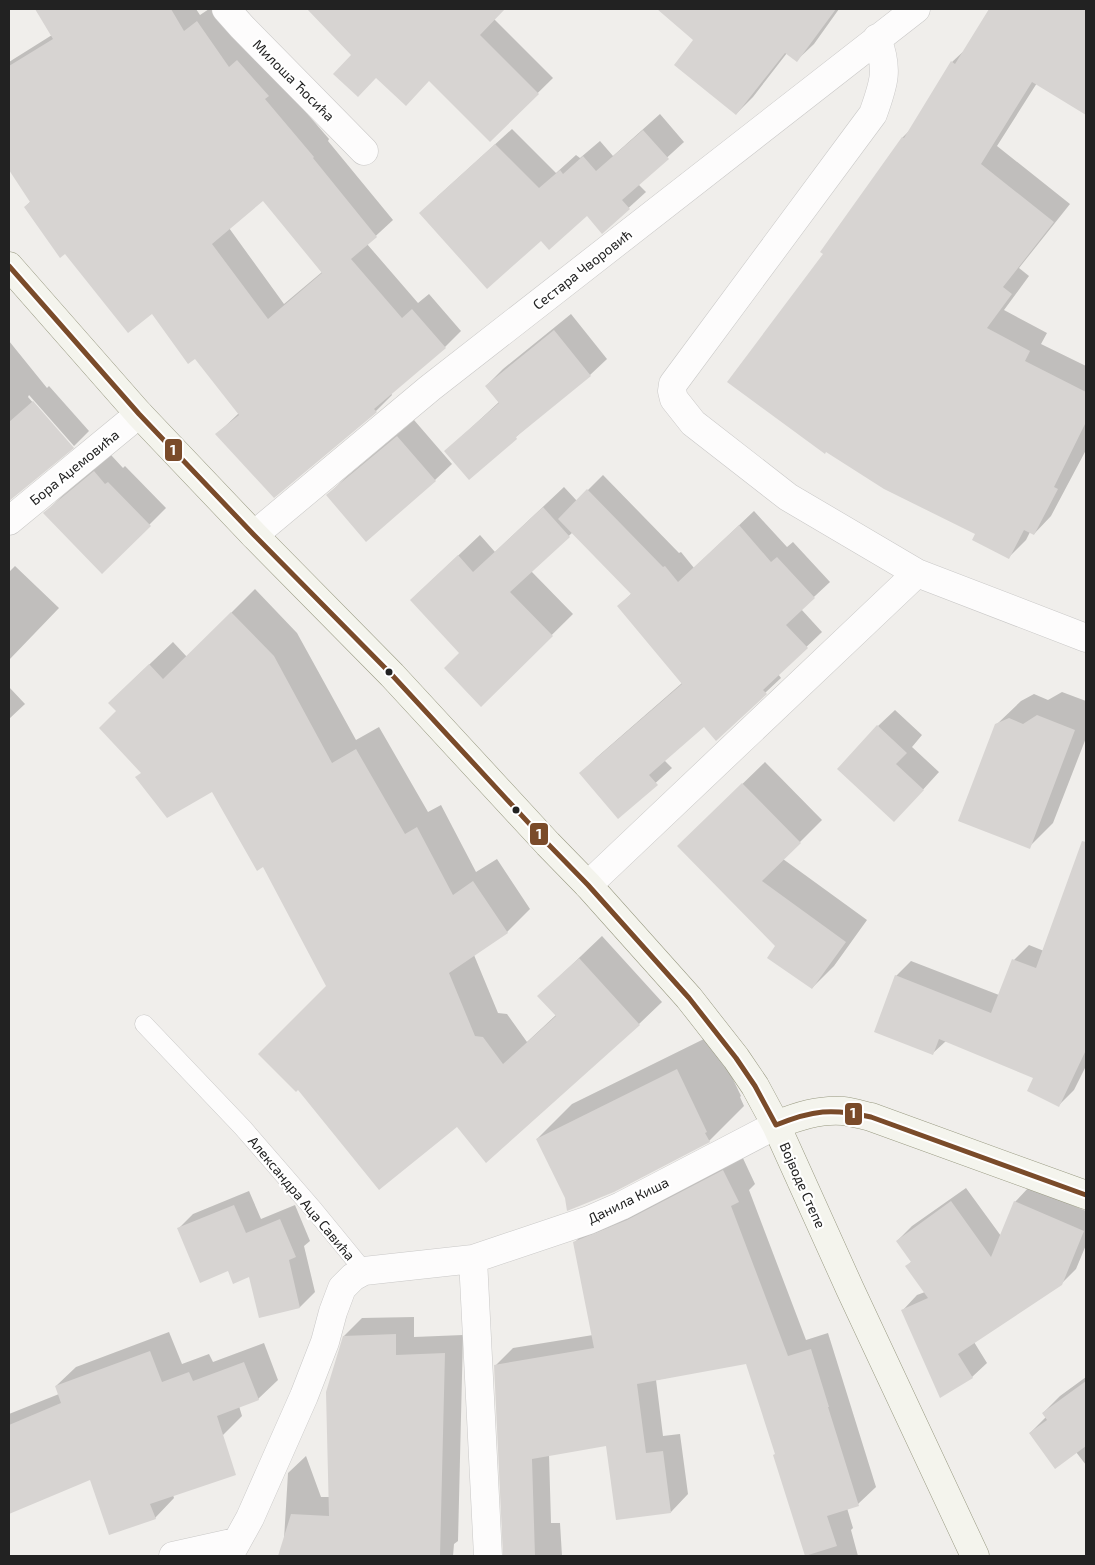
<svg xmlns="http://www.w3.org/2000/svg" width="1095" height="1565" font-family="'Exo 2',sans-serif">
<style>
.shadow{fill:#0003;fill-rule:evenodd}
.building{fill:#d7d4d2;fill-rule:evenodd}
.lines{fill:none;stroke-linecap:round;stroke-linejoin:round}
.lane-casing{stroke:#c9c8c7;stroke-width:19}
.street-casing{stroke:#c9c8c7;stroke-width:29}
.secondary-casing{stroke:#999a82;stroke-width:29}
.lane{stroke:#fdfcfc;stroke-width:18}
.street{stroke:#fdfcfc;stroke-width:28}
.secondary{stroke:#f4f4ed;stroke-width:28}
.bus-1-casing{stroke:#fff;stroke-width:9}
.bus-1{stroke:#7a4b2a;stroke-width:5}
.bus-dot{fill:#222;stroke:#fff;stroke-width:2}
.labels{text-anchor:middle;dominant-baseline:central;stroke-width:4.5;stroke-linejoin:round;paint-order:stroke}
.street-label{font-size:14px;fill:#222;stroke:#fff}
.line-badge{stroke:#fff;stroke-width:2}
.badge-label{font-size:14px;text-anchor:middle;font-weight:bold;fill:#fff}
</style>
<rect width="100%" height="100%" fill="#f0eeeb"/>
<path class="shadow" d="M 45,9 L 196,9 L 200,15 L 209,9 L 215,9 L 246,51 L 254,44 L 281,83 L 329,139 L 328,141 L 393,220 L 367,244 L 418,303 L 429,294 L 461,331 L 445,347 L 391,393 L 392,395 L 376,411 L 217,434 L 239,413 L 195,357 L 152,312 L 66,252 L 25,207 L 31,201 L 9,167 L 9,62 L 52,35 L 40,14 ZM 263,199 L 322,272 L 284,304 L 229,228 Z
M 308,9 L 504,9 L 494,19 L 553,78 L 490,140 L 430,80 L 352,55 Z
M 659,9 L 839,9 L 814,44 L 797,60 L 787,53 L 753,97 L 736,114 L 695,40 Z
M 991,9 L 1086,9 L 1086,113 L 1037,83 L 997,146 L 1070,204 L 1019,268 L 1029,276 L 1004,310 L 1047,333 L 1041,344 L 1086,366 L 1086,450 L 1051,516 L 1034,534 L 1030,532 L 1026,540 L 1008,558 L 977,534 L 825,254 L 903,137 L 910,130 L 952,62 L 967,48 Z
M 660,114 L 684,142 L 638,184 L 646,192 L 602,232 L 587,214 L 541,239 L 437,197 L 512,129 L 556,173 L 576,155 L 580,158 L 600,141 L 613,156 Z
M 571,314 L 607,359 L 590,375 L 528,426 L 469,479 L 446,451 L 499,402 L 486,386 L 503,369 Z
M 9,341 L 47,388 L 49,386 L 89,431 L 74,446 L 29,395 L 28,397 L 72,447 L 9,500 Z
M 414,420 L 452,464 L 435,480 L 367,540 L 328,495 L 345,478 Z
M 111,455 L 123,468 L 125,466 L 166,508 L 102,572 L 45,513 L 61,497 Z
M 603,475 L 679,553 L 681,552 L 694,568 L 754,511 L 787,547 L 793,542 L 830,582 L 801,609 L 822,632 L 778,674 L 781,678 L 716,739 L 704,725 L 664,760 L 672,768 L 618,817 L 581,774 L 596,758 L 682,683 L 619,606 L 632,593 L 573,532 L 531,571 L 573,614 L 481,705 L 461,653 L 411,600 L 480,535 L 495,552 L 564,487 L 577,501 Z
M 15,566 L 59,608 L 9,660 L 9,572 Z
M 255,589 L 297,633 L 356,740 L 379,727 L 428,812 L 441,805 L 476,872 L 497,859 L 530,909 L 507,932 L 474,955 L 498,1013 L 507,1014 L 527,1042 L 556,1015 L 539,996 L 602,936 L 662,1002 L 639,1024 L 457,1126 L 328,986 L 264,865 L 212,790 L 142,772 L 118,711 L 133,680 L 173,642 L 187,657 Z
M 9,687 L 25,704 L 9,719 Z
M 1062,692 L 1086,701 L 1086,738 L 1053,823 L 1029,847 L 996,725 L 1021,701 L 1034,694 L 1048,700 Z
M 895,710 L 922,735 L 912,747 L 939,772 L 910,804 L 878,726 Z
M 765,762 L 822,820 L 783,859 L 867,920 L 834,966 L 812,988 L 777,946 L 700,825 Z
M 1082,871 L 1086,873 L 1086,1066 L 1074,1090 L 1059,1105 L 1035,1077 L 946,1041 L 933,1053 L 896,976 L 911,961 L 999,995 L 1014,960 L 1029,945 L 1044,951 Z
M 712,1035 L 741,1096 L 740,1097 L 744,1106 L 709,1141 L 566,1197 L 537,1139 L 572,1104 Z
M 741,1154 L 755,1184 L 749,1190 L 806,1340 L 828,1333 L 876,1487 L 858,1504 L 847,1508 L 853,1528 L 851,1530 L 858,1556 L 806,1556 L 775,1455 L 776,1454 L 747,1362 L 656,1380 L 663,1436 L 680,1434 L 688,1494 L 671,1512 L 607,1444 L 549,1454 L 551,1523 L 560,1523 L 562,1556 L 504,1556 L 495,1366 L 513,1348 L 593,1335 L 575,1242 L 592,1225 Z
M 1029,1187 L 1086,1211 L 1086,1245 L 1076,1269 L 1061,1284 L 974,1342 L 987,1363 L 972,1377 L 903,1310 L 917,1295 L 925,1292 L 907,1266 L 912,1261 L 897,1241 L 912,1226 L 966,1188 L 1001,1236 L 1015,1202 Z
M 249,1191 L 261,1219 L 295,1205 L 310,1241 L 304,1246 L 315,1292 L 300,1307 L 260,1317 L 250,1275 L 229,1269 L 178,1229 L 193,1214 Z
M 414,1317 L 414,1337 L 463,1335 L 458,1541 L 454,1544 L 453,1556 L 283,1556 L 288,1473 L 306,1456 L 321,1497 L 329,1497 L 344,1336 L 362,1318 Z
M 169,1332 L 182,1364 L 209,1354 L 213,1362 L 264,1343 L 278,1380 L 258,1399 L 239,1406 L 242,1416 L 223,1435 L 173,1495 L 174,1498 L 155,1518 L 90,1479 L 9,1512 L 9,1414 L 59,1394 L 56,1386 L 76,1367 Z
M 1086,1377 L 1086,1465 L 1076,1452 L 1030,1433 L 1046,1417 L 1043,1413 L 1060,1396 Z"/>
<path class="building" d="M 35,9 L 171,9 L 184,31 L 197,21 L 229,67 L 237,60 L 269,96 L 265,99 L 314,157 L 313,158 L 377,237 L 351,259 L 402,318 L 412,309 L 446,348 L 374,409 L 377,412 L 274,498 L 215,434 L 239,415 L 195,359 L 188,364 L 152,314 L 128,333 L 65,254 L 60,258 L 24,207 L 30,202 L 9,170 L 9,66 L 53,39 ZM 263,201 L 322,273 L 268,319 L 212,244 Z
M 307,9 L 505,9 L 480,35 L 539,94 L 490,142 L 429,81 L 406,106 L 376,78 L 358,97 L 333,74 L 351,55 Z
M 657,9 L 836,9 L 797,62 L 785,53 L 736,115 L 674,65 L 693,40 Z
M 989,9 L 1086,9 L 1086,115 L 1032,82 L 981,164 L 1054,222 L 1003,287 L 1012,294 L 987,328 L 1030,351 L 1025,361 L 1086,392 L 1086,422 L 1054,487 L 1058,489 L 1034,535 L 1024,530 L 1009,559 L 972,540 L 975,534 L 884,489 L 826,452 L 825,454 L 727,382 L 823,254 L 820,252 L 902,137 L 904,138 L 951,61 L 955,64 Z
M 643,130 L 669,159 L 622,200 L 630,209 L 602,234 L 587,216 L 549,250 L 541,241 L 487,289 L 419,213 L 495,144 L 539,188 L 560,170 L 563,174 L 583,156 L 596,171 Z
M 554,330 L 591,376 L 516,437 L 517,439 L 469,480 L 444,451 L 499,403 L 485,386 Z
M 33,401 L 74,448 L 9,501 L 9,422 Z
M 397,436 L 436,481 L 366,542 L 326,495 Z
M 94,471 L 105,484 L 108,482 L 151,526 L 102,574 L 43,513 Z
M 587,489 L 663,567 L 665,566 L 678,582 L 739,525 L 771,562 L 777,557 L 815,598 L 786,625 L 808,648 L 763,690 L 767,694 L 716,741 L 704,727 L 649,775 L 658,785 L 618,819 L 579,773 L 682,684 L 617,606 L 631,594 L 558,519 Z
M 543,507 L 570,537 L 510,592 L 553,636 L 481,707 L 444,668 L 459,653 L 410,600 L 458,555 L 473,572 Z
M 231,612 L 274,656 L 332,763 L 356,749 L 405,834 L 417,827 L 453,895 L 473,881 L 508,933 L 449,973 L 475,1036 L 483,1037 L 503,1064 L 556,1016 L 537,996 L 579,958 L 640,1025 L 486,1163 L 457,1127 L 379,1190 L 298,1090 L 296,1092 L 258,1054 L 326,986 L 263,867 L 257,871 L 212,792 L 167,818 L 135,777 L 141,773 L 99,728 L 116,711 L 108,703 L 149,664 L 163,679 Z
M 1037,715 L 1075,730 L 1030,849 L 958,821 L 995,724 L 1009,718 L 1023,724 Z
M 877,725 L 907,753 L 896,764 L 924,790 L 894,822 L 837,769 Z
M 742,783 L 801,843 L 762,881 L 846,942 L 812,989 L 767,958 L 775,946 L 677,846 Z
M 1082,841 L 1086,842 L 1086,1050 L 1059,1107 L 1027,1091 L 1033,1078 L 939,1039 L 933,1055 L 874,1032 L 895,975 L 991,1013 L 1012,959 L 1036,968 Z
M 677,1069 L 707,1132 L 705,1133 L 710,1142 L 614,1192 L 567,1211 L 565,1198 L 536,1139 Z
M 723,1170 L 739,1202 L 731,1206 L 788,1356 L 811,1349 L 829,1407 L 828,1407 L 859,1506 L 827,1516 L 837,1546 L 805,1556 L 773,1455 L 775,1454 L 746,1364 L 637,1384 L 646,1453 L 663,1451 L 671,1513 L 616,1520 L 606,1446 L 532,1459 L 535,1556 L 503,1556 L 494,1365 L 594,1348 L 573,1242 L 627,1220 Z
M 951,1201 L 991,1257 L 1014,1201 L 1084,1231 L 1062,1285 L 958,1354 L 973,1378 L 940,1398 L 901,1310 L 928,1298 L 905,1266 L 911,1262 L 896,1241 Z
M 234,1205 L 246,1233 L 280,1219 L 296,1257 L 289,1260 L 300,1308 L 259,1318 L 249,1277 L 233,1284 L 228,1271 L 200,1283 L 177,1228 Z
M 396,1334 L 396,1355 L 445,1353 L 440,1556 L 278,1556 L 291,1514 L 329,1516 L 326,1392 L 343,1336 Z
M 150,1351 L 162,1382 L 189,1372 L 193,1381 L 244,1362 L 259,1400 L 217,1416 L 236,1475 L 150,1504 L 156,1519 L 109,1535 L 90,1480 L 9,1514 L 9,1425 L 61,1403 L 55,1386 Z
M 1086,1381 L 1086,1446 L 1055,1469 L 1029,1433 L 1047,1420 L 1042,1413 Z"/>
<g class="lines">
<defs>
<path id="lane" d="M 144,1024 L 243,1128 L 314,1210 L 364,1271"/>
<path id="street" d="M 226,9 L 242,27 L 364,151
M 877,38 C 889,70 884,83 873,114 L 673,384 L 672,391 L 674,399 L 693,423 L 788,497 L 917,573 L 1086,638
M 9,521 L 139,414
M 254,535 L 430,388 L 916,9
M 588,885 L 917,573
M 473,1259 L 488,1556
M 173,1556 L 236,1542
M 229,1556 L 250,1518 L 304,1396 L 325,1342 L 333,1312 L 342,1288 L 353,1277 L 364,1271 L 473,1259 L 589,1220 L 621,1206 L 776,1125"/>
<path id="secondary" d="M 9,266 L 139,414 L 254,535 L 392,675 L 548,844 L 588,885 L 689,998 L 736,1058 L 755,1086 L 776,1125 L 850,1289 L 975,1556
M 776,1125 C 798,1116 820,1109 843,1111 C 852,1112 862,1115 871,1117 L 1086,1195"/>
</defs>
<use href="#lane" class="lane-casing"/>
<use href="#street" class="street-casing"/>
<use href="#secondary" class="secondary-casing"/>
<use href="#lane" class="lane"/>
<use href="#street" class="street"/>
<use href="#secondary" class="secondary"/>
<defs>
<path id="bus-1" d="M 9,266 L 139,414 L 254,535 L 392,675 L 548,844 L 588,885 L 689,998 L 736,1058 L 755,1086 L 776,1125 C 813,1110 832,1108 871,1117 L 1086,1195"/>
</defs>
<use href="#bus-1" class="bus-1-casing"/>
<use href="#bus-1" class="bus-1"/>
</g>
<g class="bus-dot">
<circle cx="389" cy="672" r="4.5"/>
<circle cx="516" cy="810" r="4.5"/>
</g>
<g class="labels">
<g class="street-label">
<text transform="translate(294 80) rotate(45)">Милоша Ћосића</text>
<text transform="translate(582 269) rotate(-38)">Сестара Чворовић</text>
<text transform="translate(74 467) rotate(-39)">Бора Аџемовића</text>
<text transform="translate(803 1185) rotate(66)">Војводе Степе</text>
<text transform="translate(302 1198) rotate(50)">Александра Аца Савића</text>
<text transform="translate(628 1200) rotate(-26)">Данила Киша</text>
</g>
</g>
<g class="line-badge">
<rect x="164" y="438" width="19" height="24" rx="5" fill="#7a4b2a"/>
<rect x="529" y="822" width="20" height="24" rx="5" fill="#7a4b2a"/>
<rect x="844" y="1102" width="19" height="24" rx="5" fill="#7a4b2a"/>
</g>
<g class="badge-label">
<text x="173" y="455">1</text>
<text x="539" y="839">1</text>
<text x="853" y="1118">1</text>
</g>
<rect width="1095" height="1565" fill="none" stroke="#222222" stroke-width="20"/>
</svg>
